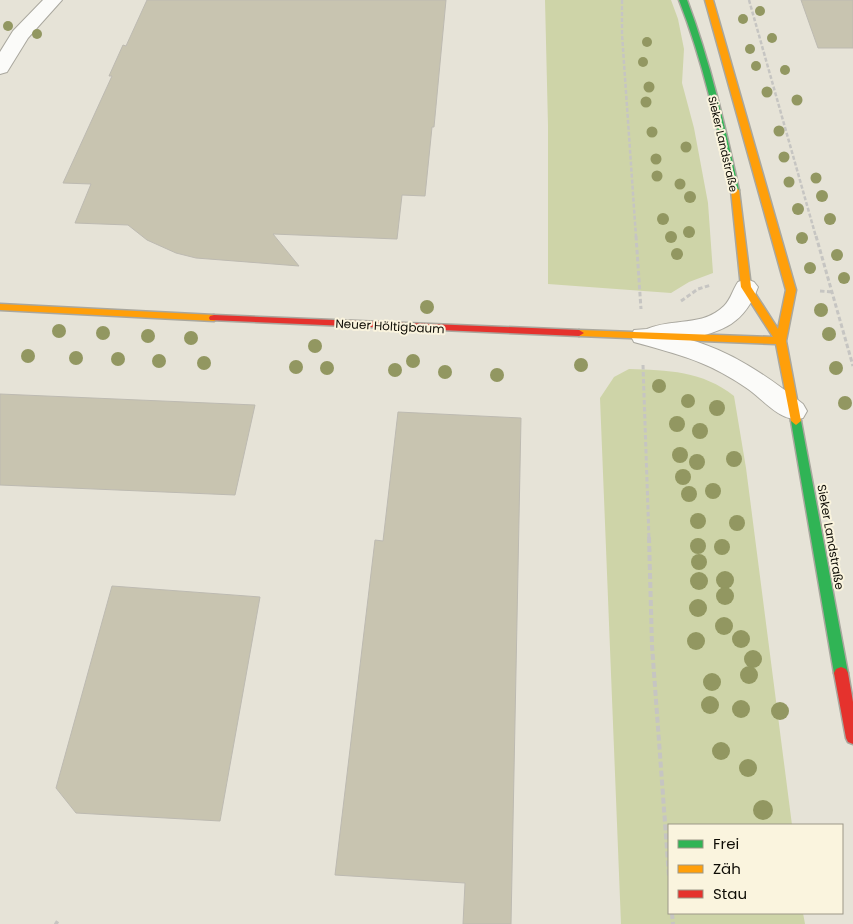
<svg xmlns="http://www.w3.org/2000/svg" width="853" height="924" font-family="Poppins,sans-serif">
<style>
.green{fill:#ced4a8}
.building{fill:#c8c4b0;stroke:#bdbab1}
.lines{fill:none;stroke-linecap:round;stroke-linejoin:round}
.street-casing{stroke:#a9a79e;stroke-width:2}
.fast-casing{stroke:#a9a79e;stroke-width:3}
.slow-casing{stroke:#a9a79e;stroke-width:3}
.jam-casing{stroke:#a9a79e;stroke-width:3}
.path-far2{stroke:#c6c5c2;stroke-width:2.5;stroke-dasharray:4 2;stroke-linecap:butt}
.path-far1{stroke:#c6c5c2;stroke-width:3;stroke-dasharray:4.5 2.5;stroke-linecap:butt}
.path{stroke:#c6c5c2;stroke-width:4;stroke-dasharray:6 3;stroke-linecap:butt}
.street{fill:#fbfbf9;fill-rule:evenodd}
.fast{fill:#30b455;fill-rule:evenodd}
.slow{fill:#ff9f0a;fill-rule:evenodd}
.jam{fill:#e5322d;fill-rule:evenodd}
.tree{fill:#929761}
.labels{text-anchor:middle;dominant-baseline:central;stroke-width:4;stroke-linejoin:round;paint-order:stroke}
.far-street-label{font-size:11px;fill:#0e0c05;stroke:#faf4de}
.street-label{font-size:12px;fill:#0e0c05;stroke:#faf4de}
</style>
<rect width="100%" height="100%" fill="#e6e3d7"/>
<path class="green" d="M 545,0 L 671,0 L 678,19 L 684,49 L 682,83 L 694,128 L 708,203 L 713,273 L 689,282 L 671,293 L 548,284 L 548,126 Z
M 629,369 C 667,370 703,371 734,396 L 746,468 L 792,825 L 669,825 L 669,913 L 803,913 L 805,924 L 621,924 L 600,398 L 614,377 Z"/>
<path class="building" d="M 147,0 L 446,0 L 434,127 L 432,127 L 425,196 L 402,195 L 397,239 L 273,234 L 299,266 L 196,258 L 176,253 L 147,240 L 128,225 L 75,223 L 91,184 L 63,183 L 112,76 L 109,76 L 123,45 L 126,46 Z
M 801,0 L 853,0 L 853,48 L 818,48 Z
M 0,394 L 255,405 L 235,495 L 0,485 Z
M 398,412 L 521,418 L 511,924 L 463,924 L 465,883 L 335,875 L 375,540 L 383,541 Z
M 112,586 L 260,597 L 220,821 L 76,813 L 56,788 Z"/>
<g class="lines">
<defs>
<path id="street" d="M 43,0 L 62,0 L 28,38 L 7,72 L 0,74 L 0,52 L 13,31 Z
M 746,279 L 754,282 L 758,287 C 745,323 723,332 687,339 C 732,351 767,376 803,404 L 807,411 L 803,418 C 782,424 765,401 748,389 C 708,361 680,355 634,342 L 631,336 L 634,330 L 647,329 C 672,318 703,327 724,306 C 731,299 733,289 738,282 Z"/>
<path id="fast" d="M 679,0 L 687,0 C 710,61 725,126 739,190 L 738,192 L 732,192 L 731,190 C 717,126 703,61 679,0 Z
M 796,417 L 801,421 L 848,673 L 846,677 L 841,679 L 836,677 L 834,673 L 791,421 Z"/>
<path id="slow" d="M 705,0 L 713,0 L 796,290 L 786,341 L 801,421 L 796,425 L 791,421 L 776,344 L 579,336 L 574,333 L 579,330 L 773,337 L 741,287 L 731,190 L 735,187 L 739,190 L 751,287 L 778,329 L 786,290 Z
M 0,304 L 214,315 L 219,318 L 214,321 L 0,310 Z"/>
<path id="jam" d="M 214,315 L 579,330 L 584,333 L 579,336 L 210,320 L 209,318 L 210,316 Z
M 841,667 L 846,669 L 848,673 L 853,702 L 853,744 L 848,742 L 846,738 L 834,673 L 836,669 Z"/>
</defs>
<use href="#street" class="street-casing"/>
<use href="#fast" class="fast-casing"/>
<use href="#slow" class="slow-casing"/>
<use href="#jam" class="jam-casing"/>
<path class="path-far2" d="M 622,0 L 622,34 L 636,237
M 749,0 L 816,237"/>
<path class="path-far1" d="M 636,236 L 641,309
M 816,236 L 853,366
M 820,291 L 832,292
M 681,301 L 698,289 L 711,285
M 643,365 L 649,539"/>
<path class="path" d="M 649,537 L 652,646 L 669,877
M 672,913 L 673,924
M 55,922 L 58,924"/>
<use href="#street" class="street"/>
<use href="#fast" class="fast"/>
<use href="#slow" class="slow"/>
<use href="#jam" class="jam"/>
</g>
<g class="tree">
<circle cx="760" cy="11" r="5"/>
<circle cx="743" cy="19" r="5"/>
<circle cx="8" cy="26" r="5"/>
<circle cx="37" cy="34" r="5"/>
<circle cx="772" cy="38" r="5"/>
<circle cx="647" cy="42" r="5"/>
<circle cx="750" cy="49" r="5"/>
<circle cx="643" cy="62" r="5"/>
<circle cx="756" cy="66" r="5"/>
<circle cx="785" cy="70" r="5"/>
<circle cx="649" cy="87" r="5.5"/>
<circle cx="767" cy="92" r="5.5"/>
<circle cx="797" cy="100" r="5.5"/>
<circle cx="646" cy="102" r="5.5"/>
<circle cx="779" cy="131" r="5.5"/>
<circle cx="652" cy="132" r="5.5"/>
<circle cx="686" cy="147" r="5.5"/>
<circle cx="784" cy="157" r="5.5"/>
<circle cx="656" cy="159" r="5.5"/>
<circle cx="657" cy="176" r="5.5"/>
<circle cx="816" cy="178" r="5.5"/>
<circle cx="789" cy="182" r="5.5"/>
<circle cx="680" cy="184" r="5.5"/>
<circle cx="822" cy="196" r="6"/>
<circle cx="690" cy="197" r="6"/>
<circle cx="798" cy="209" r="6"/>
<circle cx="663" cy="219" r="6"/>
<circle cx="830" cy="219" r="6"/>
<circle cx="689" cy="232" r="6"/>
<circle cx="671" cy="237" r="6"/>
<circle cx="802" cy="238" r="6"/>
<circle cx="677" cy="254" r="6"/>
<circle cx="837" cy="255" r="6"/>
<circle cx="810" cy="268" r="6"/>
<circle cx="844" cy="278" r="6"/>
<circle cx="427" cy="307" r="7"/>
<circle cx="821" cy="310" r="7"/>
<circle cx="59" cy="331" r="7"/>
<circle cx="103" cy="333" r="7"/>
<circle cx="829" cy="334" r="7"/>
<circle cx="148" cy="336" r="7"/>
<circle cx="191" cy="338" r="7"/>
<circle cx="315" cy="346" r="7"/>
<circle cx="28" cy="356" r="7"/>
<circle cx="76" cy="358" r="7"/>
<circle cx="118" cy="359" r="7"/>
<circle cx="159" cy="361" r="7"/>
<circle cx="413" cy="361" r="7"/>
<circle cx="204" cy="363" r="7"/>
<circle cx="581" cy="365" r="7"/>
<circle cx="296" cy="367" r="7"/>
<circle cx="327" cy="368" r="7"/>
<circle cx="836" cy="368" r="7"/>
<circle cx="395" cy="370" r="7"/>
<circle cx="445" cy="372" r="7"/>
<circle cx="497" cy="375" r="7"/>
<circle cx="659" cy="386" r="7"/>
<circle cx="688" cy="401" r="7"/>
<circle cx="845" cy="403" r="7"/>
<circle cx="717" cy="408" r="8"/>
<circle cx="677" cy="424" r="8"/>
<circle cx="700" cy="431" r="8"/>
<circle cx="680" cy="455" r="8"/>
<circle cx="734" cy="459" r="8"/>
<circle cx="697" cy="462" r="8"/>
<circle cx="683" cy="477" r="8"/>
<circle cx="713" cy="491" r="8"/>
<circle cx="689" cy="494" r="8"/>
<circle cx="698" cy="521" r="8"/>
<circle cx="737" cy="523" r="8"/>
<circle cx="698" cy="546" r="8"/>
<circle cx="722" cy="547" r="8"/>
<circle cx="699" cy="562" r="8"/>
<circle cx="725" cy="580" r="9"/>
<circle cx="699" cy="581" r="9"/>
<circle cx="725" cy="596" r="9"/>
<circle cx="698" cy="608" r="9"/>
<circle cx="724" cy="626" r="9"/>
<circle cx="741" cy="639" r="9"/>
<circle cx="696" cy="641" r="9"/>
<circle cx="753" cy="659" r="9"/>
<circle cx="749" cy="675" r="9"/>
<circle cx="712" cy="682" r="9"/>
<circle cx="710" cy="705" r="9"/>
<circle cx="741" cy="709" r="9"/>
<circle cx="780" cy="711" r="9"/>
<circle cx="721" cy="751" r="9"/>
<circle cx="748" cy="768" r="9"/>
<circle cx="763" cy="810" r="10"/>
</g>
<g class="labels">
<g class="far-street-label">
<text transform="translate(723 144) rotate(77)">Sieker Landstraße</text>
</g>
<g class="street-label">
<text transform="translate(390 326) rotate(3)">Neuer Höltigbaum</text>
<text transform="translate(831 537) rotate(80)">Sieker Landstraße</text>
</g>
</g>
<rect x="668" y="824" width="175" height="90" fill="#faf4de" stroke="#9c9787"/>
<rect x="678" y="840" width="25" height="8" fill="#30b455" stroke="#9c9787"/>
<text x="713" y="849" font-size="15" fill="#0e0c05">Frei</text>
<rect x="678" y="865" width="25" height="8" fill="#ff9f0a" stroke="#9c9787"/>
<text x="713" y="874" font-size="15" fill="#0e0c05">Zäh</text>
<rect x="678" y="890" width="25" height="8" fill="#e5322d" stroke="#9c9787"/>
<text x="713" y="899" font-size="15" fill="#0e0c05">Stau</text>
</svg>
